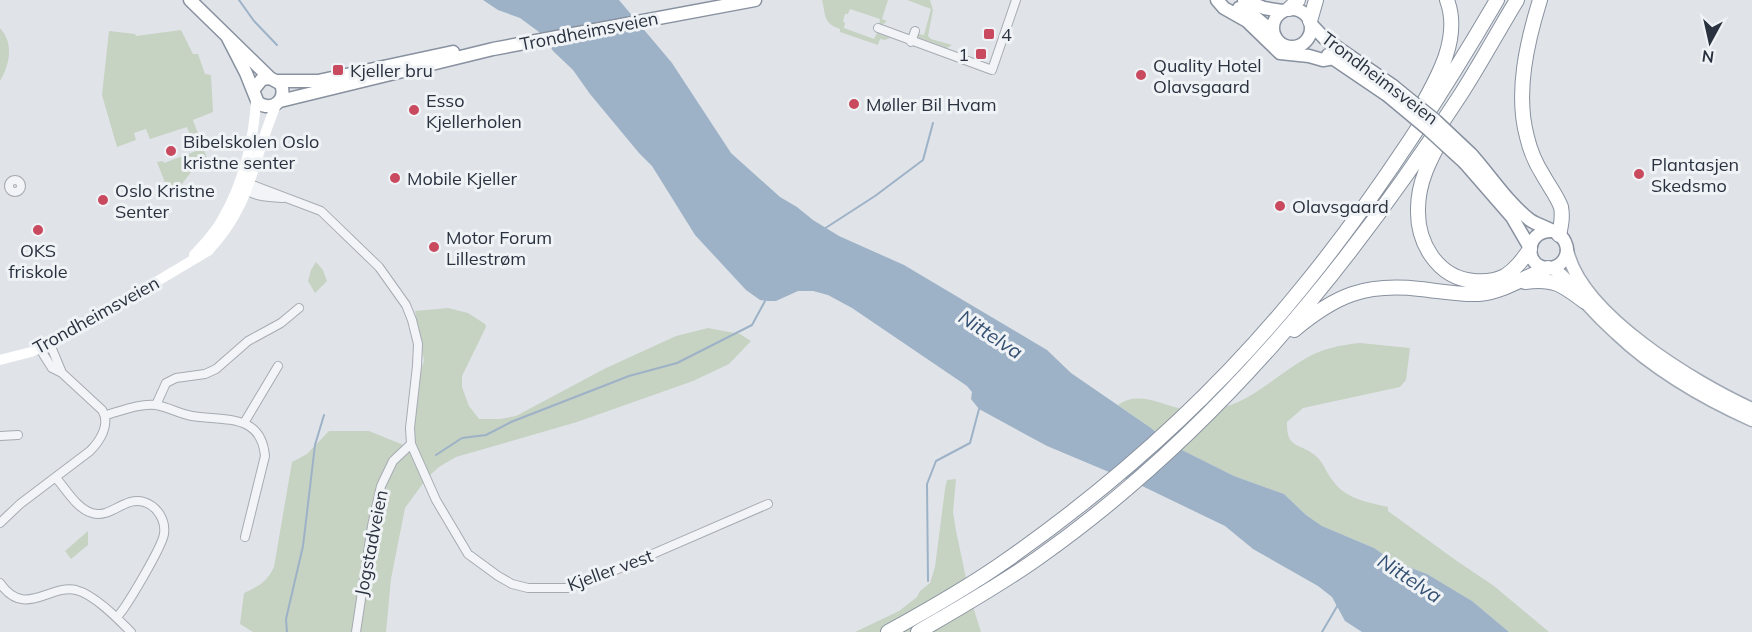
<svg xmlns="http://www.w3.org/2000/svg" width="1752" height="632" font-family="Mulish,sans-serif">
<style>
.green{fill:#c6d2c2}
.water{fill:#9db2c7}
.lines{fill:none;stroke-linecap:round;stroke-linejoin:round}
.stream{stroke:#9db2c7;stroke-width:2}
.minor-casing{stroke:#a6abb3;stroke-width:10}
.primary-casing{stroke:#a0a8b4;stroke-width:15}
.trunk-casing{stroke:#88919f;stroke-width:15}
.motorway-casing{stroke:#88919f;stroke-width:16}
.minor{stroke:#f3f4f7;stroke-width:8}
.secondary{stroke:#fff;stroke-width:10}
.primary{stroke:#fff;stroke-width:12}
.trunk{stroke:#fff;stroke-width:12}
.motorway{stroke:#fff;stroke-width:14}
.trunk-bridge-casing{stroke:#88919f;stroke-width:15;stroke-linecap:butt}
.trunk-bridge{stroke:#fff;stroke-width:12}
.poi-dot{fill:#c94a5f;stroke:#f0f3f6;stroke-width:2}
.labels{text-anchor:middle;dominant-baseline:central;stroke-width:6;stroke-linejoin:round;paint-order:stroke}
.street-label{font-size:18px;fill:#2a3240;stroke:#f0f3f6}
.poi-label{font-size:18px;fill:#2a3240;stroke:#f0f3f6;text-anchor:start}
.water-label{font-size:20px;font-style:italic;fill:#355172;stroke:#f0f3f6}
</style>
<rect width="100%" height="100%" fill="#e0e4e9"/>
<path class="green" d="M 822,0 L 888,0 L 882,19 L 887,21 L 881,26 L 879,25 L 880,19 L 850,9 L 848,14 L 845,14 L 843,21 L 845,23 L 844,28 L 874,39 L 877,33 L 890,38 L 885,40 L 880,39 L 878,45 L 840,32 L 840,29 C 823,23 826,16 822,0 Z
M 907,0 L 930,0 L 933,10 L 928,36 L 931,39 L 952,45 L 947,48 L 917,37 L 918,34 L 924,35 L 931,9 Z
M 0,28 C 14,43 10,64 0,81 Z
M 181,30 L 193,54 L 198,54 L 205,74 L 211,75 L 213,112 L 193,120 L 208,161 L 199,162 L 171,198 L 157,162 L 163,161 L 164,163 L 196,151 L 187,127 L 150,139 L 146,129 L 134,133 L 136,140 L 117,147 L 102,95 L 109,31 L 135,34 L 136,36 Z
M 316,262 L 323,270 L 327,281 L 315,293 L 308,281 L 311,270 Z
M 448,308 L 468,313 L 485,324 L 486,327 L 462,376 L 462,387 L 469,406 L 479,419 L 500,419 L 516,416 L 604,369 L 676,336 L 708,328 L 740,334 L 751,341 L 729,364 L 693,381 L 577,422 L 456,457 L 439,467 L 427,478 L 405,508 L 391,579 L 386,632 L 253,632 L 240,624 L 244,593 C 259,586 267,582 274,567 L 292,462 L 307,454 L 329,431 L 369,431 L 411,448 L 417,387 L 424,360 L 415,311 Z
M 1360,343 L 1410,348 L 1406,380 L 1400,387 L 1303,408 L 1287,422 C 1286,451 1302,442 1318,458 C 1324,464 1327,474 1333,481 C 1346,499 1367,502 1388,507 L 1388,511 L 1454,559 L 1494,586 L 1549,632 L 1509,632 L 1472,601 L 1427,574 L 1393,561 L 1374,548 L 1322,526 L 1306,515 L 1284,494 L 1234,476 L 1168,443 L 1151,428 L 1118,405 C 1139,390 1161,405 1183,409 C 1194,411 1205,411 1215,409 C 1250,403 1274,377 1303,360 C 1320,349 1340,345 1360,343 Z
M 956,479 L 953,512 L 956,531 L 970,597 L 981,632 L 855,632 L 899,611 L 917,597 L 920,591 L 930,583 L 935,567 L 945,489 L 947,480 Z
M 88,531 L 88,545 L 71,559 L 65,551 Z"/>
<path class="water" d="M 483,0 L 619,0 L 672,63 L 731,153 L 780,197 L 797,207 L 813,220 L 839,236 L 904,265 L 1047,350 L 1071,373 L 1151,428 L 1168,443 L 1234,476 L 1284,494 L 1306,515 L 1322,526 L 1374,548 L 1393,561 L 1427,574 L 1472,601 L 1509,632 L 1362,632 L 1345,621 L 1332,597 L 1318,586 L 1253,549 L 1225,526 L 1140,485 L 1047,446 L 979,409 L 971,399 L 972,392 L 967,386 L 852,308 L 828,295 L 813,291 L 798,291 L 776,301 L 768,301 L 760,300 L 746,290 L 695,235 L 652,166 L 639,153 L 590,94 L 573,70 L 553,51 L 543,35 L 520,18 L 498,10 Z"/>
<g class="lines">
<path class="stream" d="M 239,0 L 254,21 L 277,45
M 824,229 L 875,196 L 923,160 L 933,123
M 436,455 L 462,438 L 486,435 L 511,422 L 629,376 L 677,363 L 752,325 L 765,301
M 928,581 L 927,484 L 936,461 L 970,443 L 979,409
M 287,632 L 286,619 L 303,546 L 315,445 L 324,415
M 1322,632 L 1339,603"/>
<defs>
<path id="minor" d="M 878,28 L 992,70 L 1016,0
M 911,42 L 915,31
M9 186a6 6 0 1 1 12 0a6 6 0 1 1-12 0Z
M 247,183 L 321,211 L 379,267 L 406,305 L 412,320 L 418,344 L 417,366 L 410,428 L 411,444 L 436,500 L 468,554 L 498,576 L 512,584 L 528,588 L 568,588 L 588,582 L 768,504
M 243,188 C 254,197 269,197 283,198
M 50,344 L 62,373
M 156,405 L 166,383 L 176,378 L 205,374 L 216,369 L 248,341 L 281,323 L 299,308
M 106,415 C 121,411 140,403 156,405 C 168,407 180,414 192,416 C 224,421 261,413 265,456 L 245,537
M 244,423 L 278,366
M 0,436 L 18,435
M 56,478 C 66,489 77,509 92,513 C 111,519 124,496 144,502 C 157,506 166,520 164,534 C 162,547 126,608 117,617
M 0,523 L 20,504 L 90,451 C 100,441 111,424 102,410 L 62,373 L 52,368 L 40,349
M 0,583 C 25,619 49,584 76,590 C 95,595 118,619 131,632
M 356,632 L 372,526 L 381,486 L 393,461 L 411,444"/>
<path id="primary" d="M 1567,250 C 1581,315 1695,383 1752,409
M 1552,268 C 1568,278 1575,291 1587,304 C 1596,314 1606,324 1616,333 C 1655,370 1703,398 1752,420"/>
<path id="trunk" d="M 190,0 L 270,78
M 1217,0 L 1224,8 L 1247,21 L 1280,53 L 1309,56 L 1323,60 L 1334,58
M 1244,0 L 1264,8 L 1282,11
M 1239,8 L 1254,16 L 1273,32
M1273 28a19 19 0 1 1 38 0a19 19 0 1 1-38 0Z
M 1311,24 L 1325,39 L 1393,86
M 228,38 L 246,73 L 258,103 C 273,112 287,100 281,84 L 270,78 L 262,79 L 254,89
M 1328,55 L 1387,95
M 277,81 L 318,81 L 453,52
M 280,101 L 493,49 L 755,0
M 1471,154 C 1490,175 1507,202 1530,220 C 1540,227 1560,230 1565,242 C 1571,254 1562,268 1548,268 C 1524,268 1524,231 1551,231
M 1465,163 L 1512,217 L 1530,248"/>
<path id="motorway" d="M 1540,0 C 1527,42 1515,93 1527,137 C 1530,150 1536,164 1543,175 C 1549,186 1557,196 1561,207 C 1563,217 1561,226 1559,235
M 1289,9 L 1298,0
M 1310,21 L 1316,0
M 1416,116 C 1435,82 1462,40 1447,0
M 1445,132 C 1432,156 1418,180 1418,209 C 1417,242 1437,278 1474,281 C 1484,282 1495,281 1505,276 C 1516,269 1523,259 1530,249
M 1525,282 C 1554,278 1563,285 1585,302
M 1294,330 C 1336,295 1365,283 1420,289 C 1440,291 1460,295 1479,294 C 1504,292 1526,276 1548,268
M 888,632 C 926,611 965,589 1001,564 C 1112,487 1216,394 1301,289 C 1375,199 1438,101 1497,0
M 918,632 C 959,608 1000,585 1038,558 C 1211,436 1347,270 1461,94 C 1481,63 1498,31 1517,0"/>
</defs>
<use href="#minor" class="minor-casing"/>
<use href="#primary" class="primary-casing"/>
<use href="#trunk" class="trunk-casing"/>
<use href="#motorway" class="motorway-casing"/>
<use href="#minor" class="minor"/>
<path class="secondary" d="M 194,255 C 205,243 216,232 223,218 C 243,184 254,139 256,100
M 0,360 L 31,352 L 60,339 L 208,251 C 253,203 252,161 276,105"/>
<use href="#primary" class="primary"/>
<use href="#trunk" class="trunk"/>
<use href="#motorway" class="motorway"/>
<defs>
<path id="trunk-bridge" d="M 1393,86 L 1436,121 L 1471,154
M 1387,95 L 1429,130 L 1465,163"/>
</defs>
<use href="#trunk-bridge" class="trunk-bridge-casing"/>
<use href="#trunk-bridge" class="trunk-bridge"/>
</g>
<g class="poi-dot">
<rect x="983" y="28" width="12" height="12" rx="3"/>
<rect x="975" y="48" width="12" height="12" rx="3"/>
<rect x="332" y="64" width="12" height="12" rx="3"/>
<circle cx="1141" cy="75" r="6"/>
<circle cx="854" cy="104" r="6"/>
<circle cx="414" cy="110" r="6"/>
<circle cx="171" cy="151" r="6"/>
<circle cx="1639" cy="174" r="6"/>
<circle cx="395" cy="178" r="6"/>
<circle cx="103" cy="200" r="6"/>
<circle cx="1280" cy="206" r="6"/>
<circle cx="38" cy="230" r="6"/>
<circle cx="434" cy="247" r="6"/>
</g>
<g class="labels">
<g class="street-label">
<text transform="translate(589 31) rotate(-11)">Trondheimsveien</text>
<text transform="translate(1380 78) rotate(37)">Trondheimsveien</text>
<text transform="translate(96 315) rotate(-29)">Trondheimsveien</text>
<text transform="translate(371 543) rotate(-79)">Jogstadveien</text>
<text transform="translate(610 570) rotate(-20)">Kjeller vest</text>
</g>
<g class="poi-label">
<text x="1001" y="34">4</text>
<text x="969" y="54" text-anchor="end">1</text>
<text x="1153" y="65">Quality Hotel<tspan x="1153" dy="21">Olavsgaard</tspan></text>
<text x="350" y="70">Kjeller bru</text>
<text x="426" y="100">Esso<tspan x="426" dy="21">Kjellerholen</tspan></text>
<text x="866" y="104">Møller Bil Hvam</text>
<text x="183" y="141">Bibelskolen Oslo<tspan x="183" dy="21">kristne senter</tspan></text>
<text x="1651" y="164">Plantasjen<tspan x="1651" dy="21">Skedsmo</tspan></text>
<text x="407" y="178">Mobile Kjeller</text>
<text x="115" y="190">Oslo Kristne<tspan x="115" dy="21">Senter</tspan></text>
<text x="1292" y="206">Olavsgaard</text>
<text x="446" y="237">Motor Forum<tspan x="446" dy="21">Lillestrøm</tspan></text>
<text x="38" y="250" text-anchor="middle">OKS<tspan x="38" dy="21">friskole</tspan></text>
</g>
<g class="water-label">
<text transform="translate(991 334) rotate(33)">Nittelva</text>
<text transform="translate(1410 578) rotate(33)">Nittelva</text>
</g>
</g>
<g transform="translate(1710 42) rotate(188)" stroke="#f0f3f6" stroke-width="4.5" paint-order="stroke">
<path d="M0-4.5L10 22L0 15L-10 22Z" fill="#2a3240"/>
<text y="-9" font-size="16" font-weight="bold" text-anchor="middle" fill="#2a3240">N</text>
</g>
</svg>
